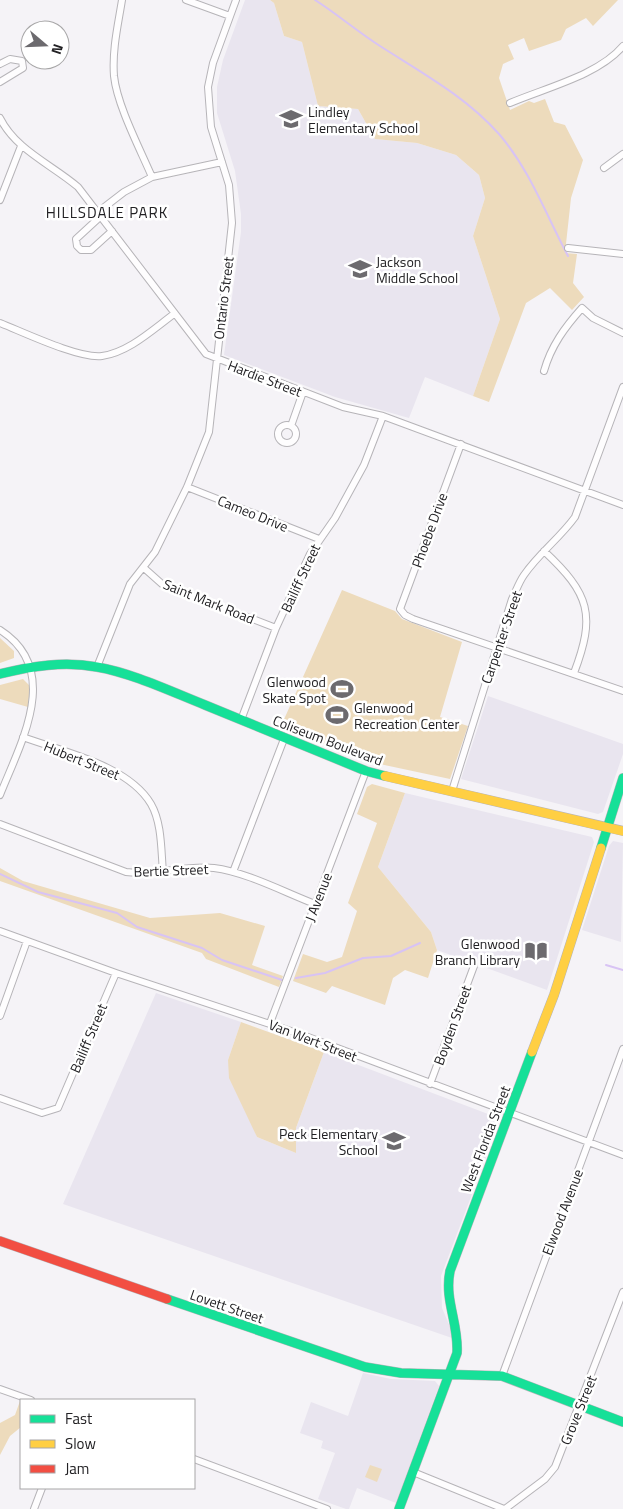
<svg xmlns="http://www.w3.org/2000/svg" width="623" height="1509" font-family="'Titillium Web',sans-serif">
<style>
.built{fill:#e9e5ef}
.green{fill:#eddbbc}
.lines{fill:none;stroke-linecap:round;stroke-linejoin:round}
.stream{stroke:#d8c3f4;stroke-width:2}
.street-casing{stroke:#b6b4b8;stroke-width:8}
.fast-casing{stroke:#b6b4b8;stroke-width:10}
.slow-casing{stroke:#b6b4b8;stroke-width:10}
.jam-casing{stroke:#b6b4b8;stroke-width:10}
.street{stroke:#fefdfe;stroke-width:6}
.fast{stroke:#16e098;stroke-width:9}
.slow{stroke:#ffcf43;stroke-width:9}
.jam{stroke:#f24e42;stroke-width:9}
.labels{text-anchor:middle;dominant-baseline:central;stroke-width:5;stroke-linejoin:round;paint-order:stroke}
.poi-label{font-size:14px;fill:#222124;stroke:#fff;text-anchor:start}
.street-label{font-size:14px;fill:#222124;stroke:#fff}
.neighbourhood-label{font-size:15px;letter-spacing:1px;fill:#222124;stroke:#fff}
</style>
<rect width="100%" height="100%" fill="#f5f3f7"/>
<path class="built" d="M 245,0 L 270,0 L 274,3 L 284,36 L 302,42 L 318,106 L 358,109 L 375,139 L 417,143 L 456,155 L 479,175 L 485,198 L 473,236 L 500,319 L 473,396 L 425,377 L 409,418 L 335,397 L 224,355 L 241,232 L 241,214 L 235,171 L 217,113 L 217,87 L 223,60 Z
M 488,696 L 623,744 L 623,754 L 603,812 L 598,814 L 461,779 Z
M 405,793 L 592,837 L 594,842 L 547,990 L 437,950 L 431,932 L 378,867 Z
M 613,841 L 623,843 L 621,942 L 582,930 L 609,846 Z
M 156,993 L 241,1022 L 228,1060 L 257,1137 L 296,1153 L 296,1128 L 324,1052 L 496,1117 L 499,1123 L 441,1276 L 442,1308 L 451,1329 L 452,1338 L 63,1204 Z
M 363,1373 L 391,1379 L 435,1381 L 439,1386 L 396,1503 L 357,1488 L 349,1509 L 346,1509 L 318,1499 L 335,1453 L 321,1448 L 323,1441 L 300,1433 L 311,1402 L 348,1416 Z"/>
<path class="green" d="M 270,0 L 618,0 L 593,26 L 586,18 L 566,29 L 561,40 L 529,51 L 524,38 L 508,45 L 514,59 L 503,64 L 499,78 L 510,110 L 529,101 L 534,103 L 545,99 L 554,122 L 565,125 L 583,160 L 571,198 L 565,253 L 577,254 L 573,283 L 584,297 L 572,310 L 550,288 L 526,303 L 489,402 L 473,396 L 500,319 L 473,236 L 485,198 L 479,175 L 456,155 L 417,143 L 375,139 L 358,109 L 318,106 L 302,42 L 284,36 L 274,3 Z
M 342,590 L 395,611 L 402,619 L 462,642 L 440,717 L 468,726 L 450,779 L 375,763 L 345,753 L 281,726 Z
M 0,638 L 14,651 L 14,658 L 0,663 Z
M 23,679 L 30,686 L 28,707 L 0,699 L 0,685 Z
M 372,784 L 405,793 L 378,867 L 431,932 L 437,950 L 428,978 L 405,970 L 393,978 L 385,1005 L 332,986 L 326,993 L 293,981 L 303,954 L 327,962 L 342,957 L 357,911 L 348,903 L 377,823 L 357,814 L 367,787 Z
M 0,868 L 23,881 L 150,918 L 220,913 L 265,926 L 252,965 L 283,976 L 279,987 L 206,959 L 202,953 L 0,881 Z
M 241,1022 L 324,1052 L 296,1128 L 296,1153 L 257,1137 L 229,1078 L 228,1060 Z
M 20,1401 L 21,1427 L 10,1436 L 0,1455 L 0,1423 L 15,1415 Z
M 370,1465 L 382,1469 L 377,1482 L 365,1477 Z"/>
<g class="lines">
<path class="stream" d="M 315,0 C 337,14 358,32 380,46 C 422,73 465,96 499,134 C 530,170 546,215 568,256
M 0,874 L 38,892 L 117,913 L 137,927 L 202,948 L 222,960 L 282,980
M 606,965 L 623,970
M 296,978 L 325,973 L 363,958 L 391,956 L 420,943"/>
<defs>
<path id="street" d="M 122,0 C 118,25 112,50 114,76 C 117,105 140,149 152,177
M 186,0 L 230,16
M 0,64 L 10,59 L 22,61 L 23,68 L 0,82
M 510,103 C 545,88 599,75 623,46
M 0,118 C 16,150 51,164 78,187 L 206,354 L 343,407 L 383,416 L 623,505
M 604,168 L 623,154
M 0,200 L 21,146
M 98,212 L 124,192 L 152,177 L 222,162
M 101,216 L 76,239 L 77,246 L 81,250 L 91,250 L 112,231
M 568,248 L 623,254
M 0,323 C 23,332 79,359 102,356 C 129,352 152,330 174,314
M 544,371 C 551,346 565,327 582,308 L 593,318 L 623,333
M278 434a9 9 0 1 1 18 0a9 9 0 1 1-18 0Z
M 291,426 L 303,392
M 461,444 L 400,609 L 405,615 L 413,619 L 623,691
M 187,487 L 319,539
M 544,551 C 590,594 596,615 574,673
M 144,568 L 162,584 L 276,628
M 0,630 C 63,670 20,744 0,795
M 97,667 L 130,584 L 155,552 L 187,487 L 209,432 L 232,223 L 229,185 L 211,127 L 208,87 L 213,63 L 236,0
M 241,720 L 276,628 L 310,554 L 335,518 L 364,465 L 383,416
M 23,737 C 63,752 128,765 151,804 C 162,823 161,850 163,872
M 452,791 L 512,599 C 516,591 519,582 524,575 C 539,553 560,538 575,517 L 623,387
M 0,824 L 126,872 C 155,876 184,865 214,868 C 246,872 284,892 315,904
M 233,872 L 284,739
M 0,931 L 116,973 L 300,1034 L 623,1155
M 0,1016 L 27,941
M 270,1023 L 366,771
M 430,1084 L 474,966
M 0,1098 L 42,1113 L 58,1108 L 116,973
M 502,1376 L 623,1049
M 0,1389 L 31,1400
M 194,1459 L 327,1509
M 413,1472 L 504,1509
M 34,1509 L 42,1488
M 505,1509 L 545,1479 L 555,1467 L 623,1292"/>
<path id="fast" d="M 0,674 C 32,666 64,661 97,667 C 132,673 172,692 205,705 C 258,727 312,749 366,771 L 385,776
M 601,848 L 623,778
M 167,1299 L 365,1367 L 401,1373 L 502,1376 L 623,1422
M 399,1509 L 457,1353 C 459,1324 444,1300 450,1271 L 532,1052"/>
<path id="slow" d="M 385,776 L 623,831
M 532,1052 L 554,995 L 601,848"/>
<path id="jam" d="M 0,1241 L 167,1299"/>
</defs>
<use href="#street" class="street-casing"/>
<use href="#fast" class="fast-casing"/>
<use href="#slow" class="slow-casing"/>
<use href="#jam" class="jam-casing"/>
<use href="#street" class="street"/>
<use href="#fast" class="fast"/>
<use href="#slow" class="slow"/>
<use href="#jam" class="jam"/>
</g>
<defs>
<symbol id="school-bare" viewBox="-9 -9 18 18"><path d="M0-5L7-2L0 1L-7-2ZM-4 1L0 2.5L4 1V4Q0 6-4 4Z" fill="#6c6a6e" stroke="#fff" stroke-width="2.5" paint-order="stroke"/></symbol>
<symbol id="stadium-bare" viewBox="-9 -9 18 18"><path d="M0-5a6.5 5 0 1 0 0 10a6.5 5 0 1 0 0-10ZM-3.5-1.8h7v3.6h-7Z" fill="#6c6a6e" stroke="#fff" stroke-width="2.5" paint-order="stroke"/></symbol>
<symbol id="library-bare" viewBox="-9 -9 18 18"><path d="M-6-4Q-3-5.5-.7-3.5V5Q-3 3-6 4ZM6-4Q3-5.5 .7-3.5V5Q3 3 6 4Z" fill="#6c6a6e" stroke="#fff" stroke-width="2.5" paint-order="stroke"/></symbol>
</defs>
<g fill-rule="evenodd">
<use href="#school-bare" x="275" y="103" width="32" height="32"/>
<use href="#school-bare" x="344" y="253" width="32" height="32"/>
<use href="#stadium-bare" x="326" y="673" width="32" height="32"/>
<use href="#stadium-bare" x="321" y="699" width="32" height="32"/>
<use href="#library-bare" x="520" y="935" width="32" height="32"/>
<use href="#school-bare" x="378" y="1125" width="32" height="32"/>
</g>
<g class="labels">
<g class="poi-label">
<text x="308" y="111">Lindley<tspan x="308" dy="16">Elementary School</tspan></text>
<text x="376" y="261">Jackson<tspan x="376" dy="16">Middle School</tspan></text>
<text x="326" y="681" text-anchor="end">Glenwood<tspan x="326" dy="16">Skate Spot</tspan></text>
<text x="354" y="707">Glenwood<tspan x="354" dy="16">Recreation Center</tspan></text>
<text x="520" y="943" text-anchor="end">Glenwood<tspan x="520" dy="16">Branch Library</tspan></text>
<text x="378" y="1133" text-anchor="end">Peck Elementary<tspan x="378" dy="16">School</tspan></text>
</g>
<g class="street-label">
<text transform="translate(223 298) rotate(-83)">Ontario Street</text>
<text transform="translate(265 378) rotate(21)">Hardie Street</text>
<text transform="translate(253 513) rotate(22)">Cameo Drive</text>
<text transform="translate(429 530) rotate(-70)">Phoebe Drive</text>
<text transform="translate(300 578) rotate(-65)">Bailiff Street</text>
<text transform="translate(209 601) rotate(22)">Saint Mark Road</text>
<text transform="translate(501 637) rotate(-71)">Carpenter Street</text>
<text transform="translate(328 740) rotate(21)">Coliseum Boulevard</text>
<text transform="translate(82 760) rotate(22)">Hubert Street</text>
<text transform="translate(171 870) rotate(-2)">Bertie Street</text>
<text transform="translate(318 897) rotate(-69)">J Avenue</text>
<text transform="translate(452 1025) rotate(-70)">Boyden Street</text>
<text transform="translate(88 1038) rotate(-67)">Bailiff Street</text>
<text transform="translate(313 1040) rotate(21)">Van Wert Street</text>
<text transform="translate(485 1139) rotate(-69)">West Florida Street</text>
<text transform="translate(562 1212) rotate(-69)">Elwood Avenue</text>
<text transform="translate(227 1306) rotate(19)">Lovett Street</text>
<text transform="translate(578 1410) rotate(-68)">Grove Street</text>
</g>
<g class="neighbourhood-label">
<text x="107" y="212">HILLSDALE PARK</text>
</g>
</g>
<rect x="20" y="1399" width="175" height="90" fill="#ffffff" stroke="#a7a6a7"/>
<rect x="30" y="1415" width="25" height="8" fill="#16e098" stroke="#a7a6a7"/>
<text x="65" y="1424" font-size="15" fill="#222124">Fast</text>
<rect x="30" y="1440" width="25" height="8" fill="#ffcf43" stroke="#a7a6a7"/>
<text x="65" y="1449" font-size="15" fill="#222124">Slow</text>
<rect x="30" y="1465" width="25" height="8" fill="#f24e42" stroke="#a7a6a7"/>
<text x="65" y="1474" font-size="15" fill="#222124">Jam</text>
<g transform="translate(45 45) rotate(109)"><circle r="24" fill="#ffffff" stroke="#a7a6a7"/>
<path d="M0-4L9 19L0 12L-9 19Z" fill="#6c6a6e"/>
<text y="-8" font-size="14" font-weight="bold" text-anchor="middle" fill="#222124">N</text>
</g>
</svg>
